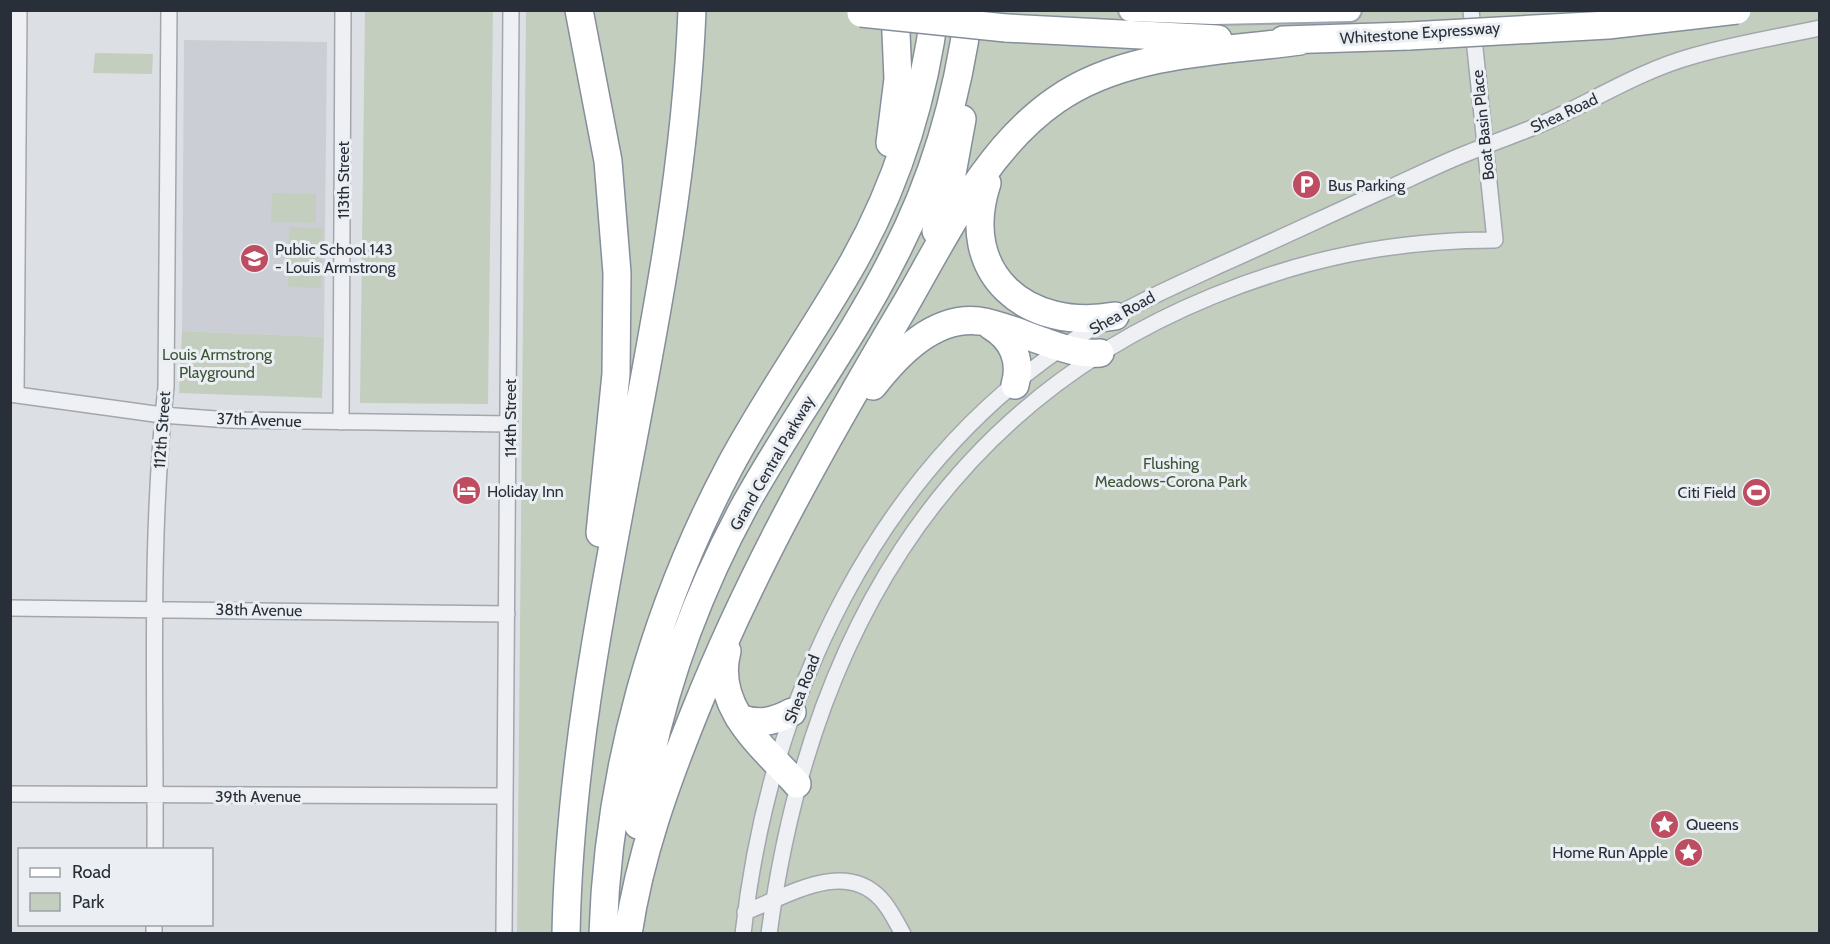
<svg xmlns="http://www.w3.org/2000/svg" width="1830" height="944" font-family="Cabin,sans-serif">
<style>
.built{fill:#cbcfd5}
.green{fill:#c3cebe}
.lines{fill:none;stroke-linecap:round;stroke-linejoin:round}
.minor-casing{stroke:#a2a7ae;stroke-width:18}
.primary-casing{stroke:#9da5af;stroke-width:26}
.motorway-casing{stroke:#858e9a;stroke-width:30}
.minor{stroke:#eff0f4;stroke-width:15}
.primary{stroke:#fff;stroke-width:22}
.motorway{stroke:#fff;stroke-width:27}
.motorway-bridge-casing{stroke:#858e9a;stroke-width:30;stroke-linecap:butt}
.motorway-bridge{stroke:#fff;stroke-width:27}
.labels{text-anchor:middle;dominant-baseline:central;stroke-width:6;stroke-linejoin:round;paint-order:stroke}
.street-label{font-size:16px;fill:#282f39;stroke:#ebeff3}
.poi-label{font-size:16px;fill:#282f39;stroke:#ebeff3;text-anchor:start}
.park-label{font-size:16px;fill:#3d5437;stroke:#ebeff3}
</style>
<rect width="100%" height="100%" fill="#dce0e5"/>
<path class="built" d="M 184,40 L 327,42 L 324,337 L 182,331 Z"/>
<path class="green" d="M 365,11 L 493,11 L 488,404 L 360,403 Z
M 526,11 L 1819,11 L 1819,933 L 517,934 Z
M 95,53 L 153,54 L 152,74 L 93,73 Z
M 272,193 L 316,194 L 316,223 L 271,222 Z
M 289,227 L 323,228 L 321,288 L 288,287 Z
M 182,331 L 324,337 L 322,398 L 179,393 Z"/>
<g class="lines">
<defs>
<path id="minor" d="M 10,394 L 162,415 L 229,420 L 510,424
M 16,395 L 19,10
M 341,422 L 343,10
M 10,608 L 507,614
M 10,794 L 505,796
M 155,850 C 156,697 149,537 166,387 L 169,10
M 745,912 C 786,897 843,859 880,898 C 890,908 896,922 903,934
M 154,934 L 154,924
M 504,934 L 511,10
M 743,934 C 769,700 875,468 1078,337 C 1123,309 1172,287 1220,265 C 1274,241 1327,216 1380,192 C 1410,179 1439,164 1470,152 C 1496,141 1522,133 1548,121 C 1596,99 1642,70 1693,56 C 1734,44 1778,37 1820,28
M 769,934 C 807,648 936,409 1213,296 C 1306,258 1394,240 1495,240 L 1471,10"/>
<path id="primary" d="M 1130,10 L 1214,13 L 1350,10"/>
<path id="motorway" d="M 579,10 L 608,161 L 617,273 L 616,374 L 600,533
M 1006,28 L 1218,39
M 1283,40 L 1409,36
M 890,143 L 898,79 L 895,10
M 987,183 C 957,274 1027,332 1115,316
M 936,231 L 951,179 L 962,119
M 991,326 C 1013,339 1022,361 1015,385
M 873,386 C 898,354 934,316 979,321 C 1000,324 1022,334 1042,341 C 1060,347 1080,355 1100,353
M 727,651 C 712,707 763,747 797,784
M 739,718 C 759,725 773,722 792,712
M 638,825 C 654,713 691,604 745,505 C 792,420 851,342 894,256 C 934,179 958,96 969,10
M 566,934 C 572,622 680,322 692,10
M 603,934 C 608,771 654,609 730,466 C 768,395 815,330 854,261 C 897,184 924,98 935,10
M 628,934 C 640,854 666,783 696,709 C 752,569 827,437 904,307 C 946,235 985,149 1056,100 C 1124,52 1219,52 1300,41"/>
</defs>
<use href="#minor" class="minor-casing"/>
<use href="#primary" class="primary-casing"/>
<use href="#motorway" class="motorway-casing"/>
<use href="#minor" class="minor"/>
<use href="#primary" class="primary"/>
<use href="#motorway" class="motorway"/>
<defs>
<path id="motorway-bridge" d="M 861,13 L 1006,28
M 1409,36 L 1608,25 L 1737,10"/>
</defs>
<use href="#motorway-bridge" class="motorway-bridge-casing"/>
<use href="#motorway-bridge" class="motorway-bridge"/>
</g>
<defs>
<symbol id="parking-disc" viewBox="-11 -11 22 22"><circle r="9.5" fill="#be4d61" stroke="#ebeff3"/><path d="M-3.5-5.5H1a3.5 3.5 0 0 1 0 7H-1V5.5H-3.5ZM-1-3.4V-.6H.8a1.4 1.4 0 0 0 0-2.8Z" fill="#fff"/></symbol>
<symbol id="school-disc" viewBox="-11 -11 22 22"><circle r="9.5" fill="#be4d61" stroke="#ebeff3"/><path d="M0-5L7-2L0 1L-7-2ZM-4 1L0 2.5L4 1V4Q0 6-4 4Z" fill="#fff"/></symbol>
<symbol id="hotel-disc" viewBox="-11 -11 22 22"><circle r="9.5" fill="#be4d61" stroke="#ebeff3"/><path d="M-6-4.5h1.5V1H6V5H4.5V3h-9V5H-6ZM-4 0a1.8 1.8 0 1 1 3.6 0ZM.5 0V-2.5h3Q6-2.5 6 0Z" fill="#fff"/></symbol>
<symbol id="stadium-disc" viewBox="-11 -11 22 22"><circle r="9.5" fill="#be4d61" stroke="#ebeff3"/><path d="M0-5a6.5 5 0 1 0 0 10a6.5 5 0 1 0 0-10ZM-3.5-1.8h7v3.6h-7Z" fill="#fff"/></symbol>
<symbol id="sight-disc" viewBox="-11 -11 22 22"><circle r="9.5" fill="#be4d61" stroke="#ebeff3"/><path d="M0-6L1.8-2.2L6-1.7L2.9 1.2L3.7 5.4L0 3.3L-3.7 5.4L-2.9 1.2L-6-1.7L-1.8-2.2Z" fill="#fff"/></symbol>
</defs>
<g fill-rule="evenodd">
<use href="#parking-disc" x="1290" y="168" width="33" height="33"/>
<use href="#school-disc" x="238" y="242" width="33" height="33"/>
<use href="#hotel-disc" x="450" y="474" width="33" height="33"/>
<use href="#stadium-disc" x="1740" y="476" width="33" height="33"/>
<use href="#sight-disc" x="1648" y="808" width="33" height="33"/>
<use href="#sight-disc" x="1672" y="836" width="33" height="33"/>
</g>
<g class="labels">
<g class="street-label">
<text transform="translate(1420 33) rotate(-4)">Whitestone Expressway</text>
<text transform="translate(1564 113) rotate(-25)">Shea Road</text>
<text transform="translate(1483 125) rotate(-96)">Boat Basin Place</text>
<text transform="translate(343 180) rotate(-90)">113th Street</text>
<text transform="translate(1122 313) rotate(-29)">Shea Road</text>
<text transform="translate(510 418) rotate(-90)">114th Street</text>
<text transform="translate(259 420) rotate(2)">37th Avenue</text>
<text transform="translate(162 430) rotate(-86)">112th Street</text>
<text transform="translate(772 463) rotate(-60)">Grand Central Parkway</text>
<text transform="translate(259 610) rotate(1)">38th Avenue</text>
<text transform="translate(802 689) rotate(-69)">Shea Road</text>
<text x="258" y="796">39th Avenue</text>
</g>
<g class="poi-label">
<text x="1328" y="185">Bus Parking</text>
<text x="275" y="249">Public School 143<tspan x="275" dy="18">- Louis Armstrong</tspan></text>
<text x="487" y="491">Holiday Inn</text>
<text x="1736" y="492" text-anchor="end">Citi Field</text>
<text x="1686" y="824">Queens</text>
<text x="1668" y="852" text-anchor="end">Home Run Apple</text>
</g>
<g class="park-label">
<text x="217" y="354">Louis Armstrong<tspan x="217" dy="18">Playground</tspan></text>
<text x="1171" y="463">Flushing<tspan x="1171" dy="18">Meadows-Corona Park</tspan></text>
</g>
</g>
<rect width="1830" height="944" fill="none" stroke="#282f39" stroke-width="24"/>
<rect x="18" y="848" width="195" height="78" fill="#ebeff3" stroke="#9da2a9" stroke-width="1.5"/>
<rect x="30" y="868" width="30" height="9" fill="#ffffff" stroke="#9da2a9" stroke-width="1.5"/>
<text x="72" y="878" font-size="18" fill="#282f39">Road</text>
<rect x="30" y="893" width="30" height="18" fill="#c3cebe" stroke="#9da2a9" stroke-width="1.5"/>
<text x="72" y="908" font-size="18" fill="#282f39">Park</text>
</svg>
